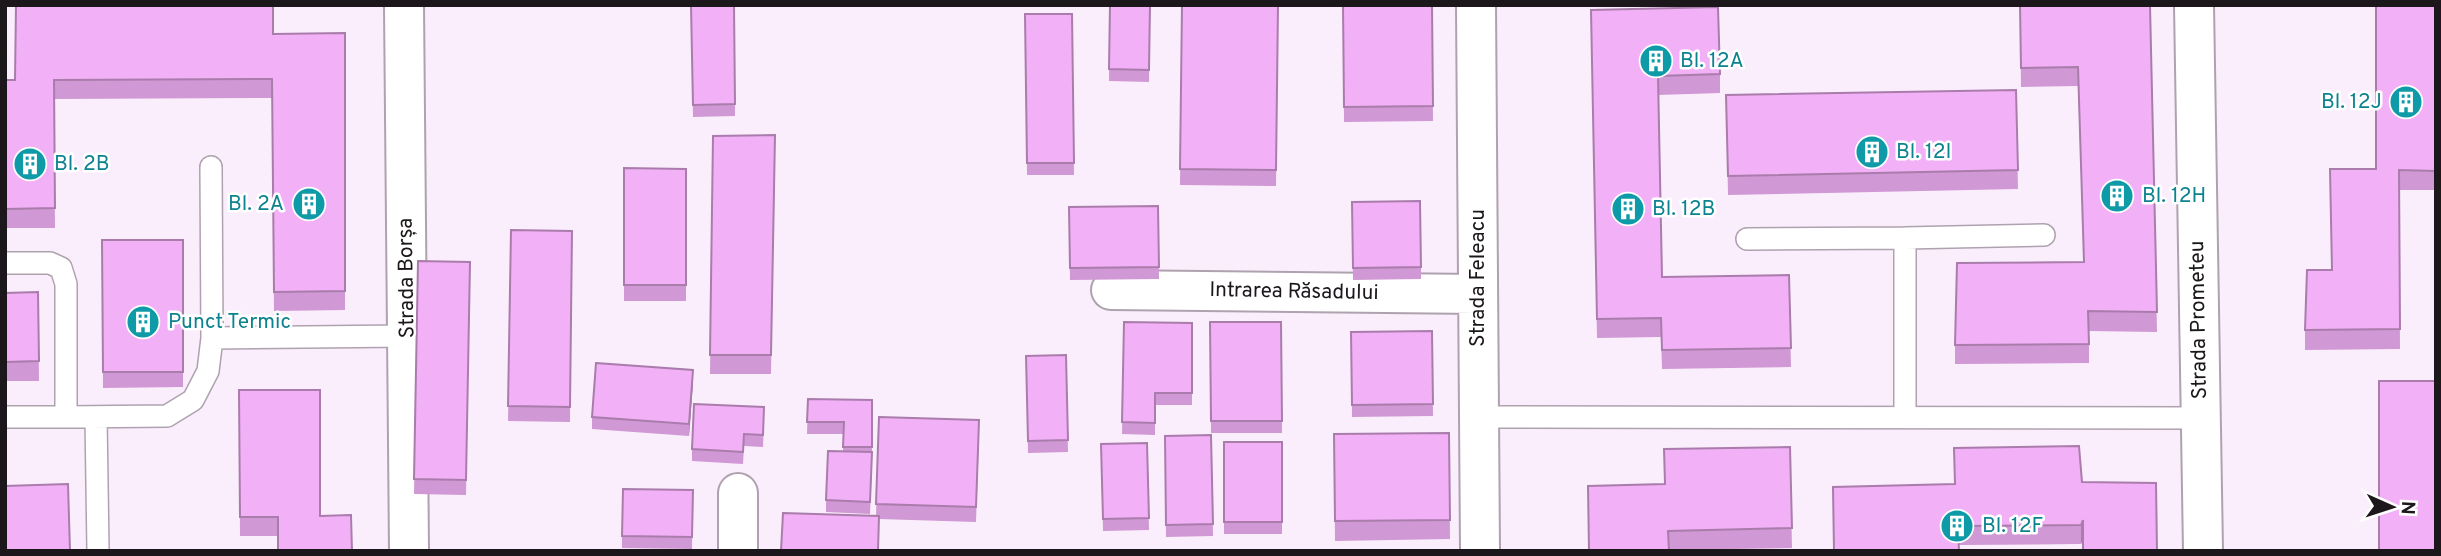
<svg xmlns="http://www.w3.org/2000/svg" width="2441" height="556" font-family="Overpass,sans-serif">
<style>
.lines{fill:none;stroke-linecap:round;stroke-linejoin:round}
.lane-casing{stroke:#aea2af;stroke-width:24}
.street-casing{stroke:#aea2af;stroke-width:42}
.lane{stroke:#fff;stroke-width:21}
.street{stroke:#fff;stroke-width:38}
.wall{fill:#d098d4}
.shaded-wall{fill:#a97cac}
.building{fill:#f2b1f6;stroke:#a97cac;stroke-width:2}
.labels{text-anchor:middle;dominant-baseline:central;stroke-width:5;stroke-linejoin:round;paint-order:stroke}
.culture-label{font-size:21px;fill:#0d838f;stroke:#fff;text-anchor:start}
.street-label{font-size:21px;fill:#1b171b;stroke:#fff}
</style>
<rect width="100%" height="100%" fill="#fbeefc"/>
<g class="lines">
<defs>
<path id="lane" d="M 1747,239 L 1905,238
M 5,263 L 50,263 L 61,268 L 66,284 L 66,417 L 5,417
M 212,338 L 407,336
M 66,417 L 167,416 L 193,400 L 208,371 L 212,338 L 211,167
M 96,417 L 98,551
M 1479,417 L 2200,418
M 1905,417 L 1905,238 L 2044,235"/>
<path id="street" d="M 404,5 L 409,551
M 1476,5 L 1480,551
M 2194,5 L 2203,551
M 1111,290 L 1478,294
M 738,551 L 738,493"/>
</defs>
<use href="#lane" class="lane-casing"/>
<use href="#street" class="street-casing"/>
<use href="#lane" class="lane"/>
<use href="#street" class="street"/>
</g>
<path class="wall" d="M 734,5 L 735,116 L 693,117 L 691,6 Z
M 1110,5 L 1150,5 L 1149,82 L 1109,81 Z
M 1182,5 L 1278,5 L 1276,186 L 1180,185 Z
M 1343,5 L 1432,5 L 1433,121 L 1344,122 Z
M 2020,5 L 2150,5 L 2157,332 L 2089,331 L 2089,363 L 1955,364 L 1955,345 L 2084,262 L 2078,86 L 2021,87 Z
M 2436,5 L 2436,190 L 2399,190 L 2400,349 L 2305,350 L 2305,330 L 2376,169 Z
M 1591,10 L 1720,74 L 1720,93 L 1658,95 L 1662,277 L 1789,275 L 1791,367 L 1662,369 L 1661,337 L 1597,338 Z
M 1025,14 L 1072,14 L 1074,175 L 1027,175 Z
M 345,33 L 345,310 L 274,311 L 272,98 L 54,99 L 55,228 L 5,228 L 5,80 L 15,80 L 273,34 Z
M 2016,90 L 2018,189 L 1728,195 L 1726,95 Z
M 775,135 L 771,374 L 710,374 L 713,136 Z
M 624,168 L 686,169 L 686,301 L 624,301 Z
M 1352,202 L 1421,267 L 1421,279 L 1353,280 Z
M 1158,206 L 1159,279 L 1070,280 L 1069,207 Z
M 511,230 L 572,231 L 570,422 L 508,421 Z
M 102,240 L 183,240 L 183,387 L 103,388 Z
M 418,261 L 470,262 L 466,495 L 414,494 Z
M 38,292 L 39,381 L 5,381 L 5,293 Z
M 1124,322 L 1192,323 L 1192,405 L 1155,405 L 1155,435 L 1122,434 Z
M 1210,322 L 1281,322 L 1282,433 L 1211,433 Z
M 1432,331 L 1433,416 L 1352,417 L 1351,332 Z
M 1066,355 L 1068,452 L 1028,453 L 1026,356 Z
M 693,382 L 689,436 L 592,429 L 592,417 Z
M 239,390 L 320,516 L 278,536 L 240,536 Z
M 808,399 L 872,400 L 872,464 L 870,514 L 826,512 L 826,500 L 843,451 L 843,434 L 807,434 Z
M 879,417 L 979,436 L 976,522 L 879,519 L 876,516 Z
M 764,419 L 763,447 L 744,446 L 743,464 L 692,461 L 692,449 Z
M 1449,433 L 1450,539 L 1335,541 L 1334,434 Z
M 1211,435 L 1213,536 L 1166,537 L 1165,436 Z
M 1224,442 L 1282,442 L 1282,534 L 1224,534 Z
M 1147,443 L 1149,530 L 1103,531 L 1101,444 Z
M 1790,447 L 1792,548 L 1669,550 L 1665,484 Z
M 2082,482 L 2157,551 L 2083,551 L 2083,540 L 2081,544 L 1958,545 L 1833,487 Z
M 693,490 L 692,549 L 622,548 L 622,536 Z"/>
<path class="shaded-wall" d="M 693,370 L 693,382 L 689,436 L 689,424 Z
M 2083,520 L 2083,540 L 2081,544 L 2081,525 Z"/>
<path class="building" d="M 16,5 L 273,5 L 273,34 L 345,33 L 345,291 L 274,292 L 272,79 L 54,80 L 55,208 L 5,209 L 5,80 L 15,80 Z
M 734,5 L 735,104 L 693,105 L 691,6 Z
M 1110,5 L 1150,5 L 1149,70 L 1109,69 Z
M 1182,5 L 1278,5 L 1276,170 L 1180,169 Z
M 1343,5 L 1432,5 L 1433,106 L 1344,107 Z
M 2020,5 L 2150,5 L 2157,312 L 2088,311 L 2089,344 L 1955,345 L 1957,263 L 2084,262 L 2078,67 L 2021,68 Z
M 2376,5 L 2436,5 L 2436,171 L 2399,170 L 2400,329 L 2305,330 L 2307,270 L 2332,270 L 2330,169 L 2376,169 Z
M 1718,7 L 1720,74 L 1658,76 L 1662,277 L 1789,275 L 1791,348 L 1662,350 L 1661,318 L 1597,319 L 1591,10 Z
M 1025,14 L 1072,14 L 1074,163 L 1027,163 Z
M 2016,90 L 2018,170 L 1728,176 L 1726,95 Z
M 775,135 L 771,355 L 710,355 L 713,136 Z
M 624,168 L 686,169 L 686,285 L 624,285 Z
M 1420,201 L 1421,267 L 1353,268 L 1352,202 Z
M 1158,206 L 1159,267 L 1070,268 L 1069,207 Z
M 511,230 L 572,231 L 570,407 L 508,406 Z
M 102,240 L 183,240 L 183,372 L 103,372 Z
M 418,261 L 470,262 L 466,480 L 414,479 Z
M 38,292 L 39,361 L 5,362 L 5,293 Z
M 1124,322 L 1192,323 L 1192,393 L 1155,393 L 1155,423 L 1122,422 Z
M 1210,322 L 1281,322 L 1282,421 L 1211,421 Z
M 1432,331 L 1433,404 L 1352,405 L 1351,332 Z
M 1066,355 L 1068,440 L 1028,441 L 1026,356 Z
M 596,363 L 693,370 L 689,424 L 592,417 Z
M 2379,381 L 2436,381 L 2436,551 L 2379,551 Z
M 239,390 L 320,390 L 320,516 L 351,515 L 352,551 L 278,551 L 278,517 L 240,517 Z
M 808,399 L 872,400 L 872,447 L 843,447 L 844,422 L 807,422 Z
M 694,404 L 764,407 L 763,435 L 744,434 L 743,452 L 692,449 Z
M 879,417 L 979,420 L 976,507 L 876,504 Z
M 1449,433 L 1450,520 L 1335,521 L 1334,434 Z
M 1211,435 L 1213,524 L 1166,525 L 1165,436 Z
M 1224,442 L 1282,442 L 1282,522 L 1224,522 Z
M 1147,443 L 1149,518 L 1103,519 L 1101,444 Z
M 2079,446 L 2082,482 L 2156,483 L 2157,551 L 2083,551 L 2083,520 L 2081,525 L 1958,526 L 1959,551 L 1834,551 L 1833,487 L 1955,484 L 1954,448 Z
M 1790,447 L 1792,528 L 1668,531 L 1669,551 L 1589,551 L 1588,486 L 1665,484 L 1664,449 Z
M 828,451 L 872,452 L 870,502 L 826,500 Z
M 68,484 L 70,551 L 5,551 L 5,486 Z
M 623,489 L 693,490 L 692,537 L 622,536 Z
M 783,513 L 879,516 L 878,551 L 781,551 Z"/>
<defs>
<symbol id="building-disc" viewBox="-11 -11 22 22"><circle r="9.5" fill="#0f9aa8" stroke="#fff"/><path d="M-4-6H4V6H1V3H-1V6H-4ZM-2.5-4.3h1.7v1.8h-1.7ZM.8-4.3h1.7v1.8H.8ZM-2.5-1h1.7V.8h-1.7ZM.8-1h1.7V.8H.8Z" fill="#fff"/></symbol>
</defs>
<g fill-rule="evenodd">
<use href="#building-disc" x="1637" y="42" width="38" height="38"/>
<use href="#building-disc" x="2387" y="83" width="38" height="38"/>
<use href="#building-disc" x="1853" y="133" width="38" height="38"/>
<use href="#building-disc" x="11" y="145" width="38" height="38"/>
<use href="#building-disc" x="2098" y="177" width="38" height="38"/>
<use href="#building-disc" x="290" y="185" width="38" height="38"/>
<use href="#building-disc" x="1609" y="190" width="38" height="38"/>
<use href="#building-disc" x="124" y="303" width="38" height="38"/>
<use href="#building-disc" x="1938" y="507" width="38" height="38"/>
</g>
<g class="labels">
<g class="culture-label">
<text x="1680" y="61">Bl. 12A</text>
<text x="2382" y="102" text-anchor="end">Bl. 12J</text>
<text x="1896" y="152">Bl. 12I</text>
<text x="54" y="164">Bl. 2B</text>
<text x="2142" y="196">Bl. 12H</text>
<text x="284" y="204" text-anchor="end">Bl. 2A</text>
<text x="1652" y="209">Bl. 12B</text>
<text x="168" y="322">Punct Termic</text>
<text x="1982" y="526">Bl. 12F</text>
</g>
<g class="street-label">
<text transform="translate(407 278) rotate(-91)">Strada Borșa</text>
<text transform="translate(1478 278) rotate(-90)">Strada Feleacu</text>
<text transform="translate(1294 292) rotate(1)">Intrarea Răsadului</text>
<text transform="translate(2199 320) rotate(-91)">Strada Prometeu</text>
</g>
</g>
<rect width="2441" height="556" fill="none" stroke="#1b171b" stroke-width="14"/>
<g transform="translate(2392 507) rotate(93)" stroke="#ffffff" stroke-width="5" paint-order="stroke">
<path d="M0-5L12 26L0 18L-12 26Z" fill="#1b171b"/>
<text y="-10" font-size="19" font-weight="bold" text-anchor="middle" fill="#1b171b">N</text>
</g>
</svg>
